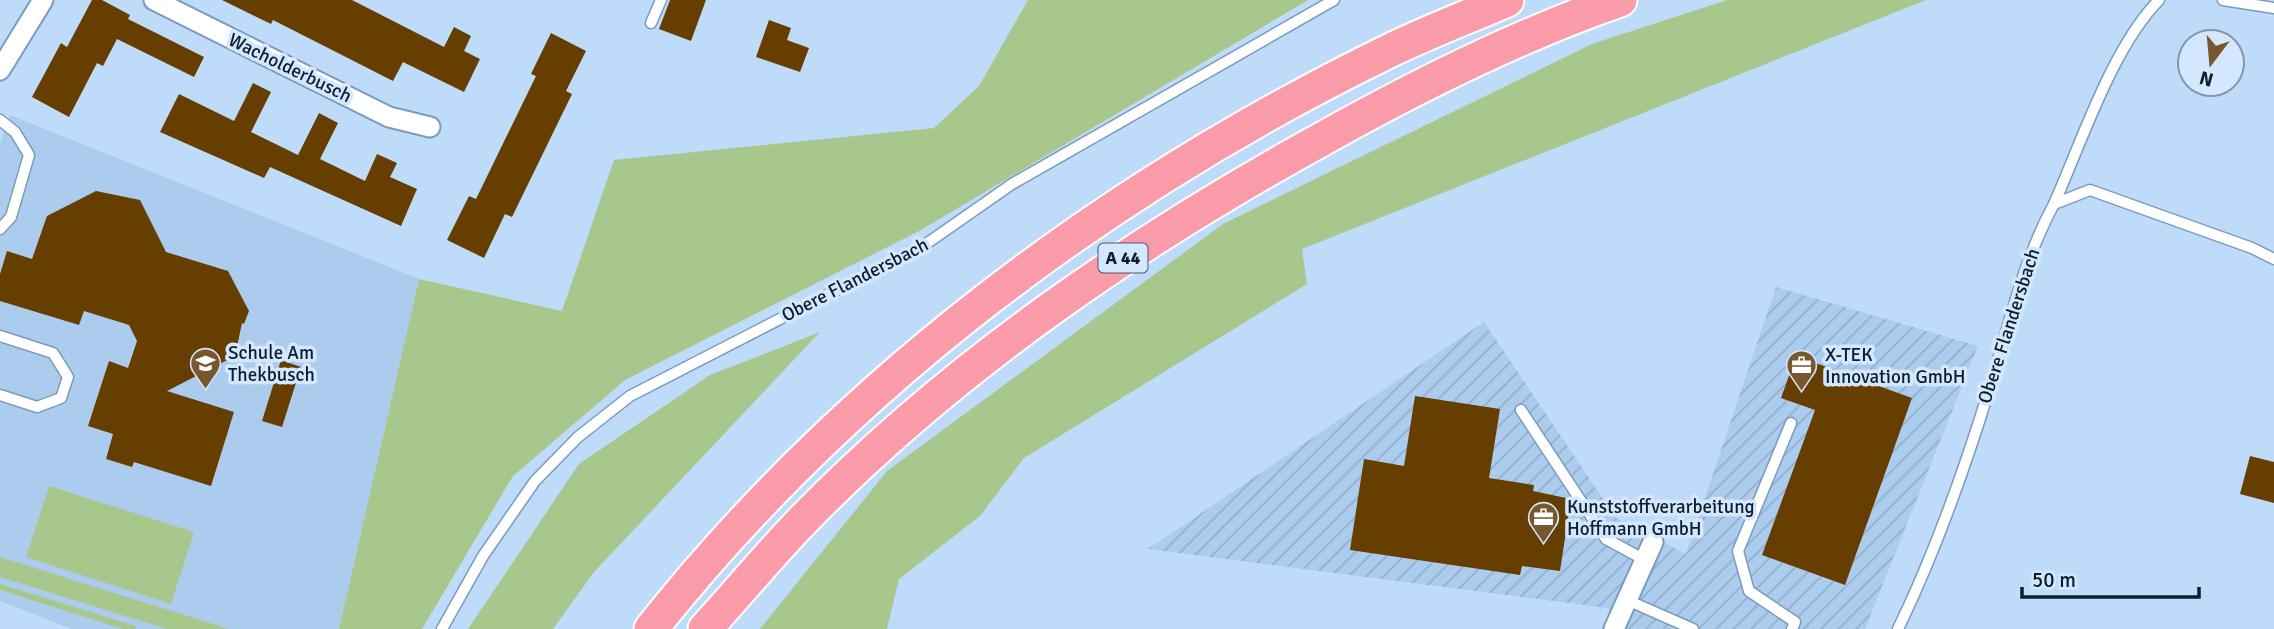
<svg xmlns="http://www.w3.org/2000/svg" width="2274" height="629" font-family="Signika,sans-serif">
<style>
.built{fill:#acccee}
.industrial{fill:url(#industrial-furrows)}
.green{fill:#a8c78c}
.building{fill:#663f00}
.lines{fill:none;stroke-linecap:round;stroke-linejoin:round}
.lane-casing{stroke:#7a9bbe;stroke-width:13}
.street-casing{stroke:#7a9bbe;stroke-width:23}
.highway-casing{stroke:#fff;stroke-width:37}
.lane{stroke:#fff;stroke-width:10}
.street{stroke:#fff;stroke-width:19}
.highway{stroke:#fa9ba9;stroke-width:33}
.labels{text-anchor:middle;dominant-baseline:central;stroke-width:7;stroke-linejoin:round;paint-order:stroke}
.shield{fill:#d3e8ff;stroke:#4a596a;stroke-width:2}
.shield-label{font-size:18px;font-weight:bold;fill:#0f1c2a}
.street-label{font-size:19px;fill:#0f1c2a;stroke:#d3e8ff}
.poi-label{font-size:19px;fill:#0f1c2a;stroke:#d3e8ff;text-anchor:start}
</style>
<defs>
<pattern id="industrial-furrows" width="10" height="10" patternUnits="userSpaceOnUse" patternTransform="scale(1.75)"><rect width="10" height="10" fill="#acccee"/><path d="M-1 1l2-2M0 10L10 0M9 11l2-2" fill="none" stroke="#93afcc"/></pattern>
</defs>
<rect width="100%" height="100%" fill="#bfdbfa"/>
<path class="built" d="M 10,115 L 419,279 L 339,629 L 72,629 L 0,601 L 0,144 Z"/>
<path class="industrial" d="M 1776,287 L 1978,346 L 1865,629 L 1620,629 L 1608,608 L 1148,549 L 1484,322 L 1616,518 L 1686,554 Z"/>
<path class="green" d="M 1028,0 L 1308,0 L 921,230 L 625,380 L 513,476 L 422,629 L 339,629 L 419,279 L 562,311 L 614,160 L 934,128 L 979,86 Z
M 1727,0 L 1926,0 L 1302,249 L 1307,284 L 1024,458 L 980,516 L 899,579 L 887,629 L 760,629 L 887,471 L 1223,224 L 1592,44 Z
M 820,332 L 594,572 L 553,629 L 468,629 L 579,464 L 710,375 Z
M 49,486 L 194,532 L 171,604 L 26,557 Z
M 0,557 L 229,629 L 167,629 L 0,577 Z
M 0,584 L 136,626 L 135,629 L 123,629 L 0,590 Z"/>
<path class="building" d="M 92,0 L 102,0 L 130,15 L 128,19 L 204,57 L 194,77 L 117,39 L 103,66 L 97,63 L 69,117 L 32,97 L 61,43 L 67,47 Z
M 222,0 L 352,0 L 444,47 L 454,27 L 471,36 L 464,51 L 480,59 L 464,92 L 403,62 L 393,81 L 273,20 L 271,24 Z
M 670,0 L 706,0 L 691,41 L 659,29 Z
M 769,20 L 791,28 L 787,40 L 809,48 L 800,72 L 756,57 Z
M 551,33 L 586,51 L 566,91 L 572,94 L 512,217 L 505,214 L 484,258 L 447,240 L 469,196 L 476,199 L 536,76 L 531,74 Z
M 253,83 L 271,92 L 251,132 L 298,155 L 319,113 L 338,123 L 320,159 L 365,181 L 377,154 L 397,163 L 390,177 L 417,189 L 401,226 L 270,167 L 264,178 L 160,132 L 179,94 L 234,121 Z
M 96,191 L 140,200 L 166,252 L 228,271 L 249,311 L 244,324 L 242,323 L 235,356 L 167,391 L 234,412 L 211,486 L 134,462 L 132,467 L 106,459 L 113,434 L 88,426 L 109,361 L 128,368 L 137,341 L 129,325 L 84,311 L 79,325 L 0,301 L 0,274 L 7,251 L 32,259 L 47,216 Z
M 1796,356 L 1912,398 L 1845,585 L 1762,555 L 1815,410 L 1781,398 Z
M 281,360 L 301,367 L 282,427 L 262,421 Z
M 1415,396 L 1500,409 L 1489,478 L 1534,485 L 1533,491 L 1571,499 L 1560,571 L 1522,566 L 1520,575 L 1350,550 L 1364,459 L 1404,466 Z
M 2250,456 L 2274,462 L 2274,503 L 2240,494 Z"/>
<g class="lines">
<defs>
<path id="lane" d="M 2223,0 L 2274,8
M 651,23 L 661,0
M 0,120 L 15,132 L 29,155 L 11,217 L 0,229
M 2054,204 C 2082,141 2112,48 2159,0
M 0,336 L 53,353 L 68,377 L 61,398 L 37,407 L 0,395
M 1521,410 L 1606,539 L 1645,560
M 1791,423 L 1738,551 L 1749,591 L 1795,622 L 1792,629
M 1627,600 L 1693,629
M 442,629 L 483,556 L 535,481 L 578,437 L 630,396 L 926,244 L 1012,184 L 1334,0
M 1898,629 C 1935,553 1964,471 1989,390 C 2009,326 2022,263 2054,204 L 2090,190 L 2252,248 L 2274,259"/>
<path id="street" d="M 154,0 L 389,117 L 430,127
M 0,70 L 43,0
M 1614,629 L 1653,542"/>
<path id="highway" d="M 651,629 C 848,381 1109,187 1393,49 C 1430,31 1470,16 1507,0
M 705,629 C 738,593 769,555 803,520 C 954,365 1135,242 1324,138 C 1417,86 1519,35 1620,0"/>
</defs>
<use href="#lane" class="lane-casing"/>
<use href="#street" class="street-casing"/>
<use href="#highway" class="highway-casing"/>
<use href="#lane" class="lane"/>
<use href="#street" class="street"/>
<use href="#highway" class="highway"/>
</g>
<defs>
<symbol id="school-pin" viewBox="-11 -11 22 30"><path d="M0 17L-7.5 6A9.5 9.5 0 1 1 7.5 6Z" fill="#78572e" stroke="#d3e8ff"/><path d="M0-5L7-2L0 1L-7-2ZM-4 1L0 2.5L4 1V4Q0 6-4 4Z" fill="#fff"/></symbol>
<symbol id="office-pin" viewBox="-11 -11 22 30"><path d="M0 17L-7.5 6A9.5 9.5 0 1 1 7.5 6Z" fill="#78572e" stroke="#d3e8ff"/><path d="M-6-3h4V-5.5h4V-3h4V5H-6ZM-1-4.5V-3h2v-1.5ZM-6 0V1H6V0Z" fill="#fff"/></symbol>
</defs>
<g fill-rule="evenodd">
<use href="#school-pin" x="188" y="346" width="35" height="47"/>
<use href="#office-pin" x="1784" y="348" width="35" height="47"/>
<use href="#office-pin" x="1526" y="500" width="35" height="47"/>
</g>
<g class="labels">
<rect class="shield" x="1098.5" y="243.5" width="49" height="29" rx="5"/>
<g class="shield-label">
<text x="1123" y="258">A 44</text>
</g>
<g class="street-label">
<text transform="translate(290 68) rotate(26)">Wacholderbusch</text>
<text transform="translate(855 280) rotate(-27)">Obere Flandersbach</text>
<text transform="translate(2009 326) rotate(-72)">Obere Flandersbach</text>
</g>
<g class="poi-label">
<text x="228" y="353">Schule Am<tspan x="228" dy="22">Thekbusch</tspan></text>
<text x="1825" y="355">X-TEK<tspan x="1825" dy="22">Innovation GmbH</tspan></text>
<text x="1567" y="507">Kunststoffverarbeitung<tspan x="1567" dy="22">Hoffmann GmbH</tspan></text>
</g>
</g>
<g transform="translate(2211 63) rotate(196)"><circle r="33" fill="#d3e8ff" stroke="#8596aa" stroke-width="2"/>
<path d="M0-5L12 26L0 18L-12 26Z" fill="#78572e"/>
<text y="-10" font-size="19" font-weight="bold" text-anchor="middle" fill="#0f1c2a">N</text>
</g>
<path d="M2022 587v10h177v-10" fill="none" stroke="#0f1c2a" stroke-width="3.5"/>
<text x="2032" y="587" font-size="21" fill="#0f1c2a" stroke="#d3e8ff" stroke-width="5" paint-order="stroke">50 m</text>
</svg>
